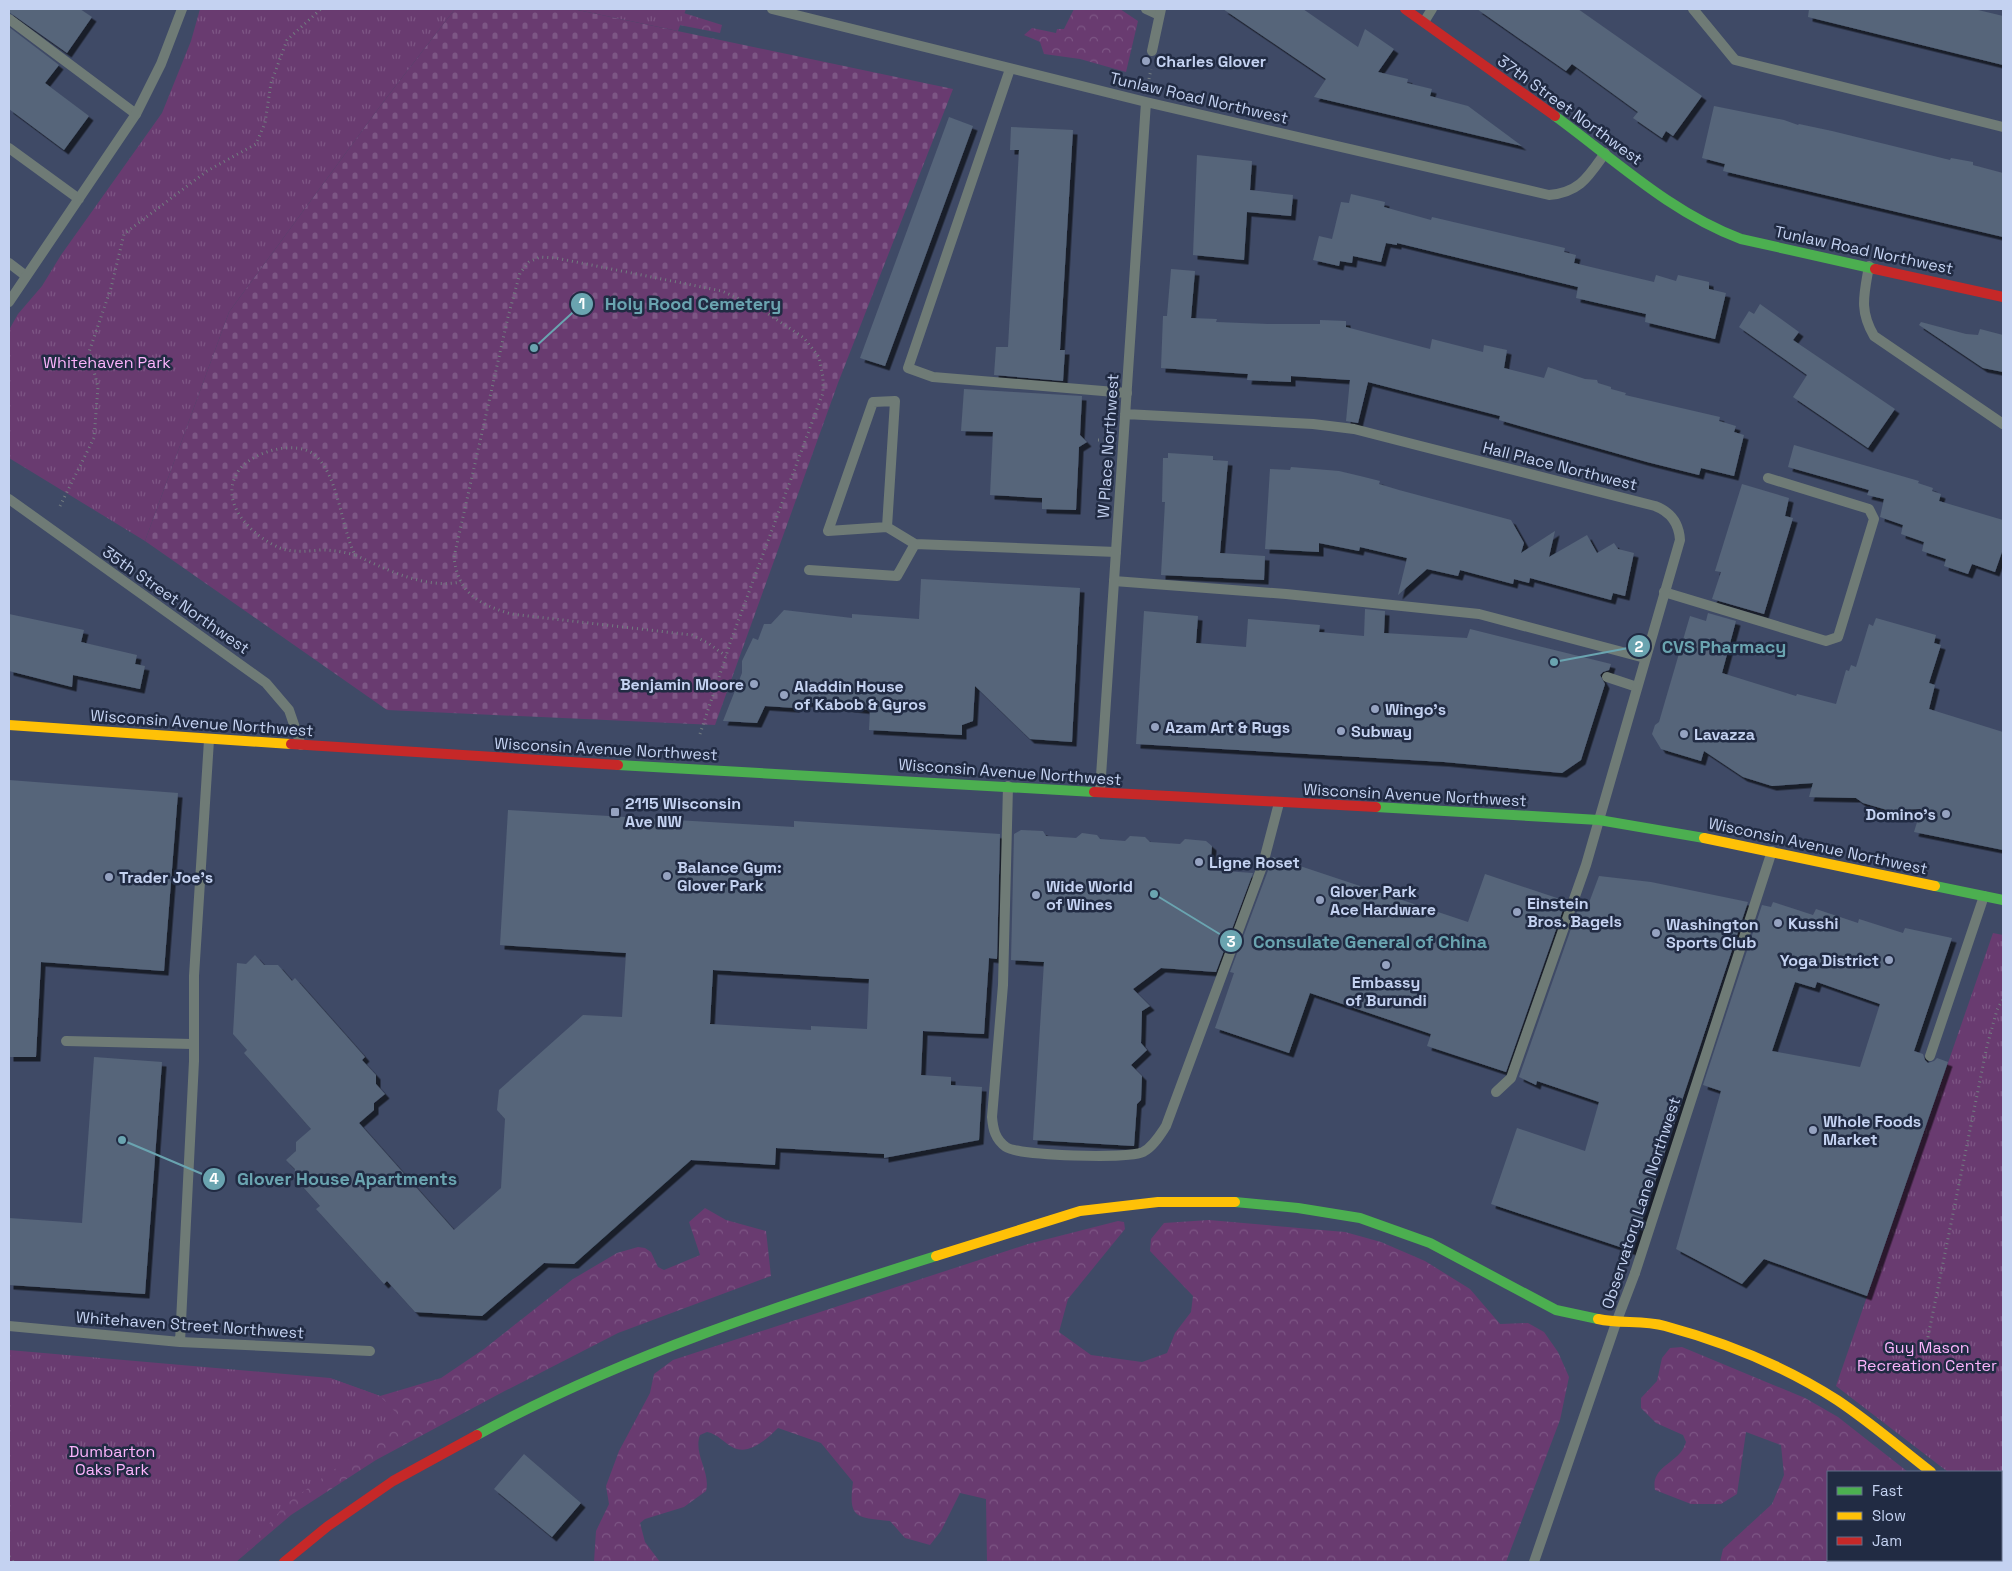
<svg xmlns="http://www.w3.org/2000/svg" width="2012" height="1571" font-family="'Space Grotesk',sans-serif">
<style>
.forest{fill:url(#forest-crowns)}
.cemetery{fill:url(#cemetery-stones)}
.park{fill:url(#park-tufts)}
.building{fill:#56657a;fill-rule:evenodd;filter:url(#shadow)}
.lines{fill:none;stroke-linecap:round;stroke-linejoin:round}
.path{stroke:#727c80;stroke-width:3;stroke-dasharray:1 4;stroke-linecap:butt}
.lane{stroke:#6f7b76;stroke-width:10}
.street{stroke:#6f7b76;stroke-width:10}
.fast{stroke:#4caf50;stroke-width:10}
.slow{stroke:#ffc107;stroke-width:10}
.jam{stroke:#c62828;stroke-width:10}
.poi-dot{fill:#95a2c0;stroke:#212b43;stroke-width:2}
.labels{text-anchor:middle;dominant-baseline:central;stroke-width:5;stroke-linejoin:round;paint-order:stroke}
.poi-label{font-size:16px;font-weight:bold;fill:#c4d2f1;stroke:#212b43;text-anchor:start}
.street-label{font-size:16px;fill:#c4d2f1;stroke:#212b43}
.park-label{font-size:16px;fill:#fcb4fd;stroke:#212b43}
.leader{fill:none;stroke:#6aa4b0;stroke-width:2}
.callout-dot{fill:#6aa4b0;stroke:#212b43;stroke-width:2}
.mark-label{font-size:15px;text-anchor:middle;font-weight:bold;fill:#fff}
.callout-label{font-size:18px;text-anchor:middle;font-weight:bold;fill:#6aa4b0;stroke:#212b43;stroke-width:5;stroke-linejoin:round;paint-order:stroke}
</style>
<defs>
<pattern id="forest-crowns" width="20" height="18" patternUnits="userSpaceOnUse" patternTransform="scale(1.25)"><rect width="20" height="18" fill="#693b70"/><path d="M2 6a3 3 0 1 1 6 0M12 15a3 3 0 1 1 6 0" fill="none" stroke="#7d5685"/></pattern>
<pattern id="cemetery-stones" width="16" height="16" patternUnits="userSpaceOnUse" patternTransform="scale(1.25)"><rect width="16" height="16" fill="#693b70"/><path d="M2 7V4a2 2 0 0 1 4 0v3zM10 15v-3a2 2 0 0 1 4 0v3z" fill="#7d5685"/></pattern>
<pattern id="park-tufts" width="24" height="20" patternUnits="userSpaceOnUse" patternTransform="scale(1.25)"><rect width="24" height="20" fill="#693b70"/><path d="M3 7l-1-3M5 7V3M7 7l1-3M15 17l-1-3M17 17v-4M19 17l1-3" fill="none" stroke="#7d5685"/></pattern>
<filter id="shadow"><feDropShadow dx="4.5" dy="4.5" stdDeviation="0" flood-color="#0009"/></filter>
</defs>
<rect width="100%" height="100%" fill="#3f4a66"/>
<path class="forest" d="M 598,9 L 671,9 L 722,25 L 720,33 Z
M 1074,9 L 1120,9 L 1138,21 L 1126,72 L 1080,59 L 1044,54 L 1040,42 L 1024,35 L 1032,28 L 1056,33 L 1057,29 L 1064,29 Z
M 705,1208 L 726,1220 L 766,1231 L 771,1276 L 618,1333 L 499,1394 L 376,1460 L 291,1515 L 236,1562 L 9,1562 L 330,1378 L 380,1396 L 441,1378 L 484,1349 L 573,1279 L 617,1253 L 638,1247 L 645,1248 L 651,1252 L 658,1267 L 664,1270 L 700,1255 L 689,1222 Z
M 1209,1220 L 1345,1232 L 1381,1242 L 1425,1261 L 1470,1289 L 1500,1324 L 1528,1323 L 1544,1332 L 1558,1352 L 1569,1377 L 1560,1420 L 1506,1562 L 987,1562 L 986,1499 L 960,1493 L 941,1531 L 930,1545 L 905,1538 L 890,1521 C 856,1517 848,1519 853,1482 L 821,1443 L 778,1428 C 768,1438 750,1455 734,1448 C 724,1443 718,1434 707,1432 L 700,1435 C 693,1454 711,1472 706,1491 L 684,1507 L 645,1519 L 640,1523 L 645,1542 L 660,1562 L 594,1562 L 596,1531 L 609,1504 L 606,1486 L 619,1451 L 650,1393 L 654,1374 L 673,1360 L 1028,1244 L 1118,1221 L 1124,1222 L 1125,1229 L 1068,1299 L 1059,1332 L 1091,1355 L 1142,1362 L 1167,1353 L 1175,1333 L 1191,1312 L 1193,1296 L 1150,1251 L 1151,1239 L 1164,1223 Z
M 1682,1347 L 1805,1398 L 1838,1417 L 1908,1472 L 1828,1472 L 1828,1560 L 2001,1560 L 2001,1557 L 2003,1562 L 1720,1562 L 1723,1549 L 1772,1504 L 1784,1475 L 1781,1445 L 1746,1432 L 1737,1494 L 1721,1504 L 1691,1504 L 1655,1490 C 1651,1470 1670,1465 1680,1453 C 1683,1450 1685,1445 1686,1442 L 1683,1435 L 1656,1423 L 1641,1408 L 1641,1398 L 1657,1381 L 1662,1358 L 1670,1348 Z"/>
<path class="cemetery" d="M 455,9 L 573,9 L 953,89 L 838,383 L 715,725 L 387,710 L 145,541 L 229,312 L 384,101 Z"/>
<path class="park" d="M 200,9 L 455,9 L 384,101 L 229,312 L 145,541 L 9,458 L 9,330 L 18,314 L 42,286 L 61,255 L 162,113 L 191,41 Z
M 573,9 L 686,9 L 678,31 Z
M 1993,933 L 2003,935 L 2003,1526 L 2001,1523 L 2001,1472 L 1948,1472 L 1836,1386 Z
M 9,1350 L 330,1378 L 380,1396 L 403,1420 L 286,1504 L 236,1562 L 9,1562 Z"/>
<path class="building" d="M 9,9 L 80,9 L 92,17 L 67,53 L 9,12 Z
M 1223,9 L 1303,9 L 1358,47 L 1365,29 L 1394,49 L 1378,72 L 1408,79 L 1407,83 L 1432,89 L 1430,96 L 1468,106 L 1522,146 L 1314,97 L 1326,79 Z
M 1477,9 L 1578,9 L 1702,96 L 1673,136 L 1666,131 L 1662,138 L 1633,118 L 1638,112 L 1572,64 L 1566,71 Z
M 1809,9 L 1974,9 L 2003,16 L 2003,65 L 1808,17 Z
M 9,27 L 59,65 L 45,83 L 89,116 L 64,150 L 9,109 Z
M 1714,106 L 1784,120 L 1798,125 L 1799,124 L 1832,131 L 1950,160 L 1951,158 L 1973,162 L 1973,165 L 2003,173 L 2003,237 L 1723,171 L 1725,164 L 1702,158 Z
M 949,117 L 973,126 L 885,366 L 860,358 Z
M 1011,127 L 1073,130 L 1060,350 L 1065,350 L 1063,381 L 994,375 L 996,347 L 1008,347 L 1019,150 L 1010,150 Z
M 1197,155 L 1252,161 L 1250,190 L 1293,195 L 1291,216 L 1247,212 L 1244,260 L 1193,255 Z
M 1351,194 L 1385,202 L 1384,207 L 1431,220 L 1432,217 L 1565,248 L 1564,252 L 1576,255 L 1574,263 L 1654,282 L 1656,275 L 1676,281 L 1678,275 L 1709,282 L 1709,289 L 1726,293 L 1715,339 L 1645,322 L 1646,314 L 1576,298 L 1578,287 L 1397,243 L 1397,245 L 1386,243 L 1381,262 L 1353,256 L 1352,263 L 1340,261 L 1339,266 L 1313,260 L 1319,236 L 1332,239 L 1341,202 L 1349,203 Z
M 1171,269 L 1195,271 L 1191,318 L 1217,319 L 1216,322 L 1268,324 L 1320,324 L 1320,320 L 1346,321 L 1346,327 L 1430,349 L 1432,339 L 1483,352 L 1484,345 L 1507,350 L 1504,368 L 1544,378 L 1548,367 L 1585,379 L 1597,380 L 1598,383 L 1611,387 L 1611,389 L 1626,393 L 1625,395 L 1720,417 L 1719,421 L 1736,426 L 1734,432 L 1744,435 L 1734,476 L 1701,468 L 1699,475 L 1647,462 L 1499,420 L 1500,416 L 1368,382 L 1358,423 L 1346,421 L 1350,380 L 1291,376 L 1291,382 L 1247,380 L 1248,374 L 1161,368 L 1163,316 L 1167,316 Z
M 1760,304 L 1799,332 L 1793,340 L 1895,409 L 1868,448 L 1793,397 L 1807,375 L 1739,327 L 1749,311 L 1754,314 Z
M 1921,322 L 1966,334 L 1978,335 L 1980,329 L 2003,335 L 2003,372 L 1983,368 L 1919,325 Z
M 964,389 L 1082,396 L 1080,435 L 1087,442 L 1079,447 L 1076,510 L 1042,509 L 1042,498 L 990,495 L 993,432 L 961,431 Z
M 1794,445 L 1919,481 L 1918,483 L 1933,488 L 1932,491 L 1941,494 L 1939,501 L 2003,520 L 2003,549 L 1995,572 L 1972,564 L 1968,574 L 1944,566 L 1946,559 L 1922,551 L 1924,542 L 1901,534 L 1903,525 L 1880,517 L 1884,499 L 1867,495 L 1869,490 L 1788,467 Z
M 1168,453 L 1213,456 L 1213,460 L 1228,461 L 1220,553 L 1265,556 L 1264,580 L 1161,575 L 1165,502 L 1162,502 L 1163,458 L 1168,458 Z
M 1291,467 L 1339,471 L 1360,476 L 1380,481 L 1379,484 L 1399,490 L 1511,520 L 1524,543 L 1521,553 L 1555,531 L 1549,557 L 1587,535 L 1597,553 L 1614,543 L 1618,549 L 1634,553 L 1625,596 L 1613,593 L 1611,600 L 1530,578 L 1529,583 L 1514,579 L 1513,584 L 1460,570 L 1458,576 L 1427,569 L 1398,595 L 1407,558 L 1360,547 L 1359,551 L 1319,543 L 1319,552 L 1265,549 L 1270,469 L 1290,470 Z
M 1742,484 L 1789,498 L 1785,516 L 1793,518 L 1764,614 L 1712,599 L 1721,572 L 1715,571 Z
M 921,579 L 1080,588 L 1072,742 L 1030,739 L 975,686 L 973,721 L 962,725 L 962,735 L 869,730 L 870,710 L 796,701 L 795,708 L 765,706 L 757,723 L 723,721 L 742,673 L 742,661 L 753,638 L 758,640 L 764,624 L 771,624 L 784,610 L 852,618 L 852,614 L 919,619 Z
M 1365,609 L 1385,611 L 1384,633 L 1467,638 L 1470,629 L 1611,664 L 1609,670 L 1603,672 L 1600,675 L 1605,684 L 1581,760 L 1562,773 L 1444,762 L 1136,744 L 1144,611 L 1198,616 L 1196,643 L 1246,647 L 1248,619 L 1320,625 L 1319,632 L 1364,636 Z
M 1708,613 L 1736,621 L 1722,673 L 1796,696 L 1797,694 L 1836,704 L 1846,670 L 1849,671 L 1851,665 L 1856,667 L 1869,624 L 1873,626 L 1876,618 L 1936,635 L 1934,643 L 1941,645 L 1929,683 L 1935,685 L 1929,709 L 2003,732 L 2003,850 L 1914,832 L 1921,809 L 1887,810 L 1863,803 L 1856,798 L 1809,797 L 1813,783 L 1772,786 L 1743,777 L 1704,751 L 1701,761 L 1661,749 L 1652,734 L 1655,725 L 1659,722 L 1690,616 L 1706,621 Z
M 9,614 L 84,630 L 81,642 L 137,655 L 135,664 L 145,666 L 140,689 L 73,675 L 72,687 L 9,671 Z
M 9,780 L 178,793 L 164,971 L 41,962 L 36,1057 L 9,1057 Z
M 508,810 L 794,827 L 794,821 L 1000,834 L 997,959 L 989,958 L 984,1034 L 923,1031 L 921,1075 L 951,1077 L 951,1085 L 982,1087 L 979,1140 L 884,1158 L 884,1154 L 776,1148 L 775,1165 L 691,1160 L 574,1264 L 544,1263 L 482,1316 L 415,1312 L 387,1281 L 384,1284 L 316,1209 L 320,1206 L 294,1177 L 295,1169 L 286,1160 L 296,1151 L 296,1142 L 311,1129 L 244,1053 L 247,1050 L 233,1034 L 237,963 L 246,964 L 255,955 L 264,965 L 278,965 L 292,981 L 295,978 L 365,1057 L 362,1060 L 376,1075 L 376,1084 L 385,1094 L 374,1103 L 374,1110 L 359,1123 L 454,1230 L 501,1188 L 505,1119 L 497,1110 L 499,1090 L 583,1015 L 622,1017 L 626,953 L 500,945 ZM 713,970 L 869,979 L 867,1029 L 811,1026 L 811,1030 L 710,1024 Z
M 1021,830 L 1043,831 L 1046,836 L 1076,838 L 1082,833 L 1097,835 L 1100,839 L 1125,841 L 1130,836 L 1145,837 L 1150,842 L 1180,844 L 1185,839 L 1206,841 L 1212,846 L 1210,870 L 1253,873 L 1216,972 L 1161,968 L 1133,989 L 1150,1006 L 1142,1011 L 1141,1043 L 1147,1050 L 1131,1065 L 1142,1076 L 1141,1100 L 1137,1104 L 1134,1146 L 1033,1140 L 1044,962 L 1011,960 L 1014,834 Z
M 1273,857 L 1468,922 L 1485,874 L 1566,901 L 1506,1072 L 1427,1046 L 1431,1034 L 1310,993 L 1289,1053 L 1215,1028 L 1234,973 L 1230,972 Z
M 1599,876 L 1651,882 L 1748,902 L 1632,1251 L 1491,1204 L 1517,1128 L 1585,1151 L 1599,1102 L 1537,1081 L 1536,1085 L 1519,1077 L 1579,906 L 1587,908 Z
M 1773,902 L 1813,915 L 1816,909 L 1858,923 L 1859,919 L 1903,933 L 1905,928 L 1952,938 L 1914,1051 L 1923,1054 L 1925,1060 L 1928,1063 L 1934,1061 L 1937,1058 L 1948,1062 L 1867,1296 L 1764,1259 L 1742,1284 L 1676,1249 L 1721,1091 L 1703,1085 L 1762,905 L 1771,907 ZM 1795,982 L 1815,988 L 1817,982 L 1880,1004 L 1860,1067 L 1772,1051 Z
M 94,1057 L 162,1062 L 145,1294 L 9,1285 L 9,1218 L 82,1223 Z
M 524,1454 L 581,1503 L 552,1537 L 494,1489 Z"/>
<g class="lines">
<path class="path" d="M 1149,79 L 1151,69
M 1098,440 L 1105,440
M 60,506 L 94,438 L 98,387 L 89,352 L 111,288 L 124,234 L 207,171 L 256,144 L 265,123 L 271,83 L 287,40 L 321,9
M 355,555 C 344,552 333,550 321,550 C 307,551 294,553 280,548 C 254,537 220,506 236,475 C 247,452 297,438 316,456 C 339,478 341,527 355,555 C 388,570 424,589 461,582
M 700,734 L 726,656 L 730,643 L 823,393 L 823,377 L 819,357 L 804,338 L 761,309 L 722,291 L 556,258 L 540,257 L 529,262 L 520,273 L 508,317 L 454,557 C 458,594 479,604 511,614 L 692,635 L 708,643 L 726,656
M 1926,1347 L 1987,1046 L 1997,1010 L 2003,999
M 9,1557 L 13,1562"/>
<path class="lane" d="M 1146,9 L 1159,15
M 1693,9 L 1735,60 L 2003,127
M 9,19 L 136,114
M 1010,69 L 908,368 L 933,377 L 1127,393
M 9,263 L 26,276
M 887,527 L 828,531 L 873,402 L 895,401 L 887,527 L 915,544 L 1116,552
M 809,570 L 897,576 L 915,544
M 1114,581 L 1286,594 L 1479,614 L 1645,658
M 1664,592 L 1826,641 L 1838,637 L 1874,519 L 1869,509 L 1768,478
M 1607,677 L 1637,687
M 1008,786 L 1003,985 L 992,1117 C 993,1129 995,1139 1006,1147 C 1019,1156 1128,1159 1143,1152 C 1153,1147 1160,1135 1166,1126 L 1263,864 L 1279,803
M 66,1041 L 192,1044
M 1930,1056 L 1984,896
M 1496,1092 L 1511,1078 L 1586,865 L 1599,820
M 1616,1323 L 1635,1273"/>
<path class="street" d="M 772,9 L 1146,102 L 1549,195 C 1580,192 1588,177 1605,153
M 1424,22 L 1432,9
M 1152,51 L 1161,9
M 9,148 L 79,199
M 1869,266 C 1864,295 1859,310 1874,336 L 2003,424
M 9,302 L 136,114 L 161,64 L 182,9
M 1125,414 L 1313,424 L 1354,429 L 1655,506 C 1671,512 1679,523 1680,540 L 1599,820
M 9,499 L 266,683 L 289,710 L 301,745
M 1100,791 L 1146,102
M 1635,1273 L 1772,851
M 9,1326 L 180,1342 L 370,1351
M 180,1342 L 194,1061 L 194,976 L 209,740
M 2001,1538 L 2003,1541
M 1534,1562 L 1616,1323"/>
<path class="fast" d="M 1555,116 C 1615,160 1671,213 1741,239 L 1875,269
M 618,765 L 1094,792
M 1376,807 L 1599,820 L 1704,838
M 1935,886 L 2003,900
M 1235,1202 L 1298,1208 L 1360,1218 L 1430,1243 L 1556,1310 L 1598,1319
M 477,1435 C 622,1356 780,1305 936,1256"/>
<path class="slow" d="M 9,725 L 291,744
M 1704,838 L 1935,886
M 936,1256 L 1080,1211 L 1158,1202 L 1235,1202
M 1598,1319 C 1620,1324 1643,1320 1665,1326 C 1724,1342 1786,1367 1837,1400 C 1870,1422 1900,1448 1931,1472"/>
<path class="jam" d="M 1405,9 L 1555,116
M 1875,269 L 2003,297
M 291,744 L 618,765
M 1094,792 L 1376,807
M 284,1562 L 328,1526 L 393,1481 L 477,1435"/>
</g>
<g class="poi-dot">
<circle cx="1146" cy="61" r="5"/>
<circle cx="754" cy="684" r="5"/>
<circle cx="784" cy="695" r="5"/>
<circle cx="1375" cy="709" r="5"/>
<circle cx="1155" cy="727" r="5"/>
<circle cx="1341" cy="731" r="5"/>
<circle cx="1684" cy="734" r="5"/>
<rect x="610" y="807" width="10" height="10" rx="2.5"/>
<circle cx="1946" cy="814" r="5"/>
<circle cx="1199" cy="862" r="5"/>
<circle cx="667" cy="876" r="5"/>
<circle cx="109" cy="877" r="5"/>
<circle cx="1036" cy="895" r="5"/>
<circle cx="1320" cy="900" r="5"/>
<circle cx="1517" cy="912" r="5"/>
<circle cx="1778" cy="923" r="5"/>
<circle cx="1656" cy="933" r="5"/>
<circle cx="1889" cy="960" r="5"/>
<circle cx="1386" cy="965" r="5"/>
<circle cx="1813" cy="1130" r="5"/>
</g>
<g class="labels">
<g class="poi-label">
<text x="1156" y="61">Charles Glover</text>
<text x="744" y="684" text-anchor="end">Benjamin Moore</text>
<text x="794" y="686">Aladdin House<tspan x="794" dy="18">of Kabob &amp; Gyros</tspan></text>
<text x="1385" y="709">Wingo's</text>
<text x="1165" y="727">Azam Art &amp; Rugs</text>
<text x="1351" y="731">Subway</text>
<text x="1694" y="734">Lavazza</text>
<text x="625" y="803">2115 Wisconsin<tspan x="625" dy="18">Ave NW</tspan></text>
<text x="1936" y="814" text-anchor="end">Domino's</text>
<text x="1209" y="862">Ligne Roset</text>
<text x="677" y="867">Balance Gym:<tspan x="677" dy="18">Glover Park</tspan></text>
<text x="119" y="877">Trader Joe's</text>
<text x="1046" y="886">Wide World<tspan x="1046" dy="18">of Wines</tspan></text>
<text x="1330" y="891">Glover Park<tspan x="1330" dy="18">Ace Hardware</tspan></text>
<text x="1527" y="903">Einstein<tspan x="1527" dy="18">Bros. Bagels</tspan></text>
<text x="1788" y="923">Kusshi</text>
<text x="1666" y="924">Washington<tspan x="1666" dy="18">Sports Club</tspan></text>
<text x="1879" y="960" text-anchor="end">Yoga District</text>
<text x="1386" y="982" text-anchor="middle">Embassy<tspan x="1386" dy="18">of Burundi</tspan></text>
<text x="1823" y="1121">Whole Foods<tspan x="1823" dy="18">Market</tspan></text>
</g>
<g class="street-label">
<text transform="translate(1199 98) rotate(13)">Tunlaw Road Northwest</text>
<text transform="translate(1570 110) rotate(36)">37th Street Northwest</text>
<text transform="translate(1864 250) rotate(12)">Tunlaw Road Northwest</text>
<text transform="translate(1108 446) rotate(-86)">W Place Northwest</text>
<text transform="translate(1560 466) rotate(14)">Hall Place Northwest</text>
<text transform="translate(176 600) rotate(35)">35th Street Northwest</text>
<text transform="translate(202 723) rotate(4)">Wisconsin Avenue Northwest</text>
<text transform="translate(606 749) rotate(3)">Wisconsin Avenue Northwest</text>
<text transform="translate(1010 772) rotate(4)">Wisconsin Avenue Northwest</text>
<text transform="translate(1415 795) rotate(3)">Wisconsin Avenue Northwest</text>
<text transform="translate(1818 846) rotate(12)">Wisconsin Avenue Northwest</text>
<text transform="translate(1641 1203) rotate(-72)">Observatory Lane Northwest</text>
<text transform="translate(190 1325) rotate(4)">Whitehaven Street Northwest</text>
</g>
<g class="park-label">
<text x="107" y="362">Whitehaven Park</text>
<text x="1927" y="1347">Guy Mason<tspan x="1927" dy="18">Recreation Center</tspan></text>
<text x="112" y="1451">Dumbarton<tspan x="112" dy="18">Oaks Park</tspan></text>
</g>
</g>
<path class="leader" d="M534 348L582 304M1554 662L1639 646M1154 894L1231 941M122 1140L214 1179"/>
<g class="callout-dot">
<circle cx="534" cy="348" r="5"/>
<circle cx="1554" cy="662" r="5"/>
<circle cx="1154" cy="894" r="5"/>
<circle cx="122" cy="1140" r="5"/>
<circle cx="582" cy="304" r="12"/>
<circle cx="1639" cy="646" r="12"/>
<circle cx="1231" cy="941" r="12"/>
<circle cx="214" cy="1179" r="12"/>
</g>
<g class="mark-label">
<text x="582" y="309">1</text>
<text x="1639" y="652">2</text>
<text x="1231" y="947">3</text>
<text x="214" y="1184">4</text>
</g>
<g class="callout-label">
<text x="693" y="310">Holy Rood Cemetery</text>
<text x="1724" y="653">CVS Pharmacy</text>
<text x="1370" y="948">Consulate General of China</text>
<text x="347" y="1185">Glover House Apartments</text>
</g>
<rect width="2012" height="1571" fill="none" stroke="#c4d2f1" stroke-width="20"/>
<rect x="1827" y="1471" width="175" height="90" fill="#212b43" stroke="#626e89"/>
<rect x="1837" y="1487" width="25" height="8" fill="#4caf50" stroke="#626e89"/>
<text x="1872" y="1496" font-size="15" fill="#c4d2f1">Fast</text>
<rect x="1837" y="1512" width="25" height="8" fill="#ffc107" stroke="#626e89"/>
<text x="1872" y="1521" font-size="15" fill="#c4d2f1">Slow</text>
<rect x="1837" y="1537" width="25" height="8" fill="#c62828" stroke="#626e89"/>
<text x="1872" y="1546" font-size="15" fill="#c4d2f1">Jam</text>
</svg>
